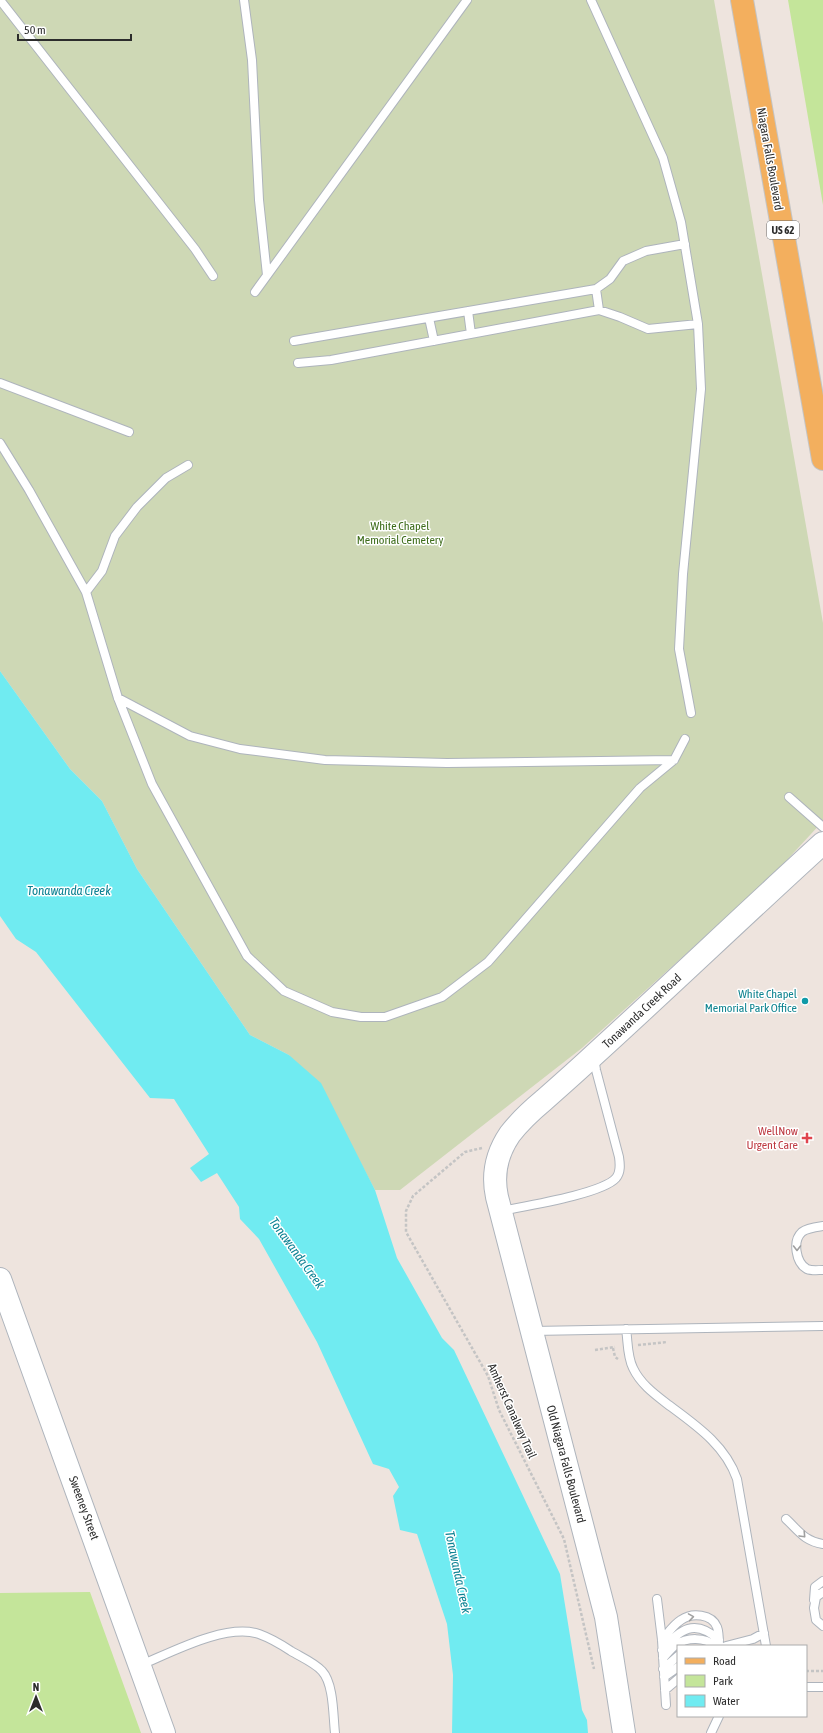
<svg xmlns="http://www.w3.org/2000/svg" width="823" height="1733" font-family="'Asap Condensed',sans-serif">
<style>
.green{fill:#c4e59a}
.cemetery{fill:#ced8b5}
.water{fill:#70ebf1}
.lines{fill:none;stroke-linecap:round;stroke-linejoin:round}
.lane-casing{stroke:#aeb4bc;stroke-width:10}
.secondary-casing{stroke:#aeb4bc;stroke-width:24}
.primary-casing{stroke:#c4c4c4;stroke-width:24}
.path{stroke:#c4c4c4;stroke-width:2.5;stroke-dasharray:3 2;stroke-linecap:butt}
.lane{stroke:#fff;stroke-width:8}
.secondary{stroke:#fff;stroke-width:22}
.primary{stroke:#f3af5e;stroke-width:22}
.oneway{stroke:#a0a0a0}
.culture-dot{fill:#0f9aa8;stroke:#fff;stroke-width:1.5}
.health-dot{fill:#e0444e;stroke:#fff;stroke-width:1.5}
.labels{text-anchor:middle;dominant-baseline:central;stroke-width:3;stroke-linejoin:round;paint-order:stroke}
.shield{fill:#fff;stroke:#6b6b6b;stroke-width:1}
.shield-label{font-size:11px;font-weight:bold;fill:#2c2c2c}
.street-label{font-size:12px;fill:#2c2c2c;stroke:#fff}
.park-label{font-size:12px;fill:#3d6c1a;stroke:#fff}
.culture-label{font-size:12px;fill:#0d838f;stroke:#fff;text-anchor:end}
.health-label{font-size:12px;fill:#be3a42;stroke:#fff;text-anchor:end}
.water-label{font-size:13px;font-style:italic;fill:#0c8293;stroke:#fff}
</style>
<rect width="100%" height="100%" fill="#eee4de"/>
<path class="green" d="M 788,0 L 823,0 L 823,205 Z
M 90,1592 L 141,1733 L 0,1733 L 0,1593 Z"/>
<path class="cemetery" d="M 0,0 L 714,0 L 823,623 L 823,821 L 773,875 L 582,1048 L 400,1190 L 375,1190 L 355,1152 L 289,1055 L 250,1035 L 137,869 L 102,801 L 70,769 L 0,671 Z"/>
<path class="water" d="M 0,671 L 70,769 L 102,801 L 137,869 L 250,1035 L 289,1055 L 321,1083 L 375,1190 L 397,1258 L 442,1338 L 454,1350 L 560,1574 L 582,1710 L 587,1720 L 588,1733 L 452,1733 L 453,1675 L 447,1624 L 417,1534 L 400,1530 L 393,1496 L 399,1487 L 389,1469 L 373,1464 L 317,1342 L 259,1239 L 240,1219 L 239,1207 L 217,1173 L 201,1182 L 190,1168 L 209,1154 L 174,1099 L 150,1098 L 36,952 L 16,939 L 0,916 Z"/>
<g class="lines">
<defs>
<path id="lane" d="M 0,0 L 195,249 L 213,276
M 244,0 L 252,60 L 259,200 L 267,275
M 591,0 L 663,158 L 681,222 L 698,324 L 701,389 L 683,574 L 679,649 L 691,713
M 596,289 L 599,310
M 255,292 L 467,0
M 468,311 L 471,334
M 429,318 L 434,341
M 294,341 L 596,289 L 610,279 L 623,261 L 646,251 L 685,244
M 298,363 L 331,360 L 599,310 L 620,317 L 648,329 L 698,324
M 0,383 L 129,432
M 0,443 L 29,490 L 86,592 L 118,698 L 152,784 L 247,956 L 284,991 L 332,1012 L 361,1017 L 385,1017 L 442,997 L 488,962 L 640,788 L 674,760 L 685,739
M 86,592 L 102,571 L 115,536 L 137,507 L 166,478 L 188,465
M 118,698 L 190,736 L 240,749 L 325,760 L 447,763 L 674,760
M 789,797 L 823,827
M 501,1211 C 525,1206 602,1194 616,1178 C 621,1172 620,1164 619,1157 L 596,1070 L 594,1058
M 823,1226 C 816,1227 807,1228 802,1232 C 792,1241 796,1263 807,1269 C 812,1271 818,1270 823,1270
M 626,1329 C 628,1341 627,1356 633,1368 C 640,1383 653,1393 666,1403 C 694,1424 725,1444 737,1479 L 766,1646
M 532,1331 L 823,1326
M 786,1519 C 799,1531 804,1541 823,1544
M 823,1592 L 816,1597 L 814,1608 L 816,1620 L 823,1626
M 657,1599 L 662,1640 L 666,1705
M 814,1600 L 815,1587 L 823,1581
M 662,1640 C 668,1633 673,1625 681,1620 C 692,1612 712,1614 717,1627 C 719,1632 719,1640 719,1646
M 726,1646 L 753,1639 L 764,1633
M 662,1650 C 680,1629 695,1618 719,1640
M 663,1658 C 667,1654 671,1648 676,1645 C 687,1637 705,1637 715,1646
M 141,1665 C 172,1652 226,1623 259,1634 C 270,1638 282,1645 291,1651 C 301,1657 315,1663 322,1671 C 334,1684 333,1716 335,1733
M 663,1669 L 678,1656
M 664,1677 L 678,1667
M 806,1687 L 823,1687
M 665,1690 L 678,1679
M 711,1733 L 719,1716"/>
<path id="secondary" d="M 0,1279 L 164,1733
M 624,1733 L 606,1617 L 497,1197 C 492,1174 497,1153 510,1134 C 520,1121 532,1110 544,1100 C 561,1085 578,1070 594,1055 C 671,985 746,913 823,843"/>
<path id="primary" d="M 742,0 L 823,459"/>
</defs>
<use href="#lane" class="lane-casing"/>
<use href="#secondary" class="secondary-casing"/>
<use href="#primary" class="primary-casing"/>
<path class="path" d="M 482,1148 L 465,1152 L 413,1196 L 406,1211 L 406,1232 L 488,1376 L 499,1410 L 564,1539 L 594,1669
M 638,1345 L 667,1342
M 613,1348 L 615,1357 L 618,1359
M 595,1350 L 615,1347
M 806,1671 L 823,1671"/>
<use href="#lane" class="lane"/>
<use href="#secondary" class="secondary"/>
<use href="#primary" class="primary"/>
</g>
<defs><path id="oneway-chevron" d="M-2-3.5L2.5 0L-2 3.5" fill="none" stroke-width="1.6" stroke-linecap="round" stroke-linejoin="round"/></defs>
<g class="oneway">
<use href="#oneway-chevron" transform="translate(797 1248) rotate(90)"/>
<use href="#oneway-chevron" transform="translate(803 1535) rotate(47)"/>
<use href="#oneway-chevron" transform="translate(691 1617) rotate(-9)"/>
</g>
<circle class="culture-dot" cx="805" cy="1001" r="4"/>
<path class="health-dot" d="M805 1132h4v4h4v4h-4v4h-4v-4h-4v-4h4z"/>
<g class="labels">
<rect class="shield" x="767" y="221" width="32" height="18" rx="3"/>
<g class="shield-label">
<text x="783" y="230">US 62</text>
</g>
<g class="street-label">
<text transform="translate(770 159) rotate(80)">Niagara Falls Boulevard</text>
<text transform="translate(642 1011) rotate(-43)">Tonawanda Creek Road</text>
<text transform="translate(512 1411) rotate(66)">Amherst Canalway Trail</text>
<text transform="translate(566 1464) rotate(75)">Old Niagara Falls Boulevard</text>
<text transform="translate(84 1508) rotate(70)">Sweeney Street</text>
</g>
<g class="park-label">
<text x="400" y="526">White Chapel<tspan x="400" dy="14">Memorial Cemetery</tspan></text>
</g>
<g class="culture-label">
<text x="797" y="994">White Chapel<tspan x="797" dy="14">Memorial Park Office</tspan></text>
</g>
<g class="health-label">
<text x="798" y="1131">WellNow<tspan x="798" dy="14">Urgent Care</tspan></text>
</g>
<g class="water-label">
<text x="69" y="890">Tonawanda Creek</text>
<text transform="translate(297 1253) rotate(54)">Tonawanda Creek</text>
<text transform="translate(458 1572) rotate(78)">Tonawanda Creek</text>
</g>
</g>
<rect x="677" y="1645" width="130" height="72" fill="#ffffff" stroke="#ababab"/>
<rect x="685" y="1658" width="20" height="6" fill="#f3af5e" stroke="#ababab"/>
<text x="713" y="1665" font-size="12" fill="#2c2c2c">Road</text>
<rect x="685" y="1675" width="20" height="12" fill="#c4e59a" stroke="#ababab"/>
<text x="713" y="1685" font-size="12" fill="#2c2c2c">Park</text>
<rect x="685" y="1695" width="20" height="12" fill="#70ebf1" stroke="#ababab"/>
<text x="713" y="1705" font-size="12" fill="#2c2c2c">Water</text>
<g transform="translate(36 1697)" stroke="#ffffff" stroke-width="3" paint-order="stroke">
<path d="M0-3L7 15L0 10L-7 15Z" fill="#2c2c2c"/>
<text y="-6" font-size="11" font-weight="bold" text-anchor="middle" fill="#2c2c2c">N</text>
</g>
<path d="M18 34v6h113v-6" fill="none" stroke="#2c2c2c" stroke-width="2"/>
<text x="24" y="34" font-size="12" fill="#2c2c2c" stroke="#ffffff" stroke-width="3" paint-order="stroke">50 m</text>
</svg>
